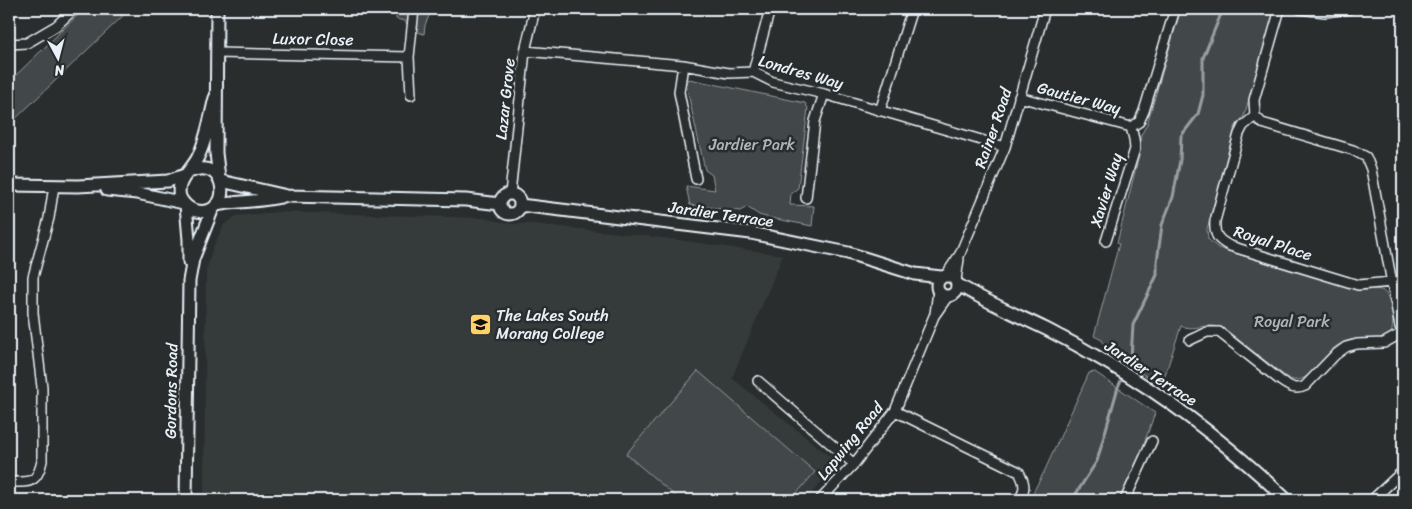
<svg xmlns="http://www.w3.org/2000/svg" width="1412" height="509" font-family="Sriracha,sans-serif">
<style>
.built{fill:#363a3b}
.green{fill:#424648;stroke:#959ca0}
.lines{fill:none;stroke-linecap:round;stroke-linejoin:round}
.stream{stroke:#989fa3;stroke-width:3}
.minor-casing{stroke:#e8f1f8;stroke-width:12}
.tertiary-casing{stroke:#e8f1f8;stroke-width:15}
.minor{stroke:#2a2d2e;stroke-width:9}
.tertiary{stroke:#2a2d2e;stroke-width:11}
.labels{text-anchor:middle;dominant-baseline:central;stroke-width:5;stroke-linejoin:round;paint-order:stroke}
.street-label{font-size:16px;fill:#e8f1f8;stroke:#2a2d2e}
.park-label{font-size:16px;fill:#aeb5ba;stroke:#2a2d2e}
.poi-label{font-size:16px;fill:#e8f1f8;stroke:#2a2d2e;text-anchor:start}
</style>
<rect width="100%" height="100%" fill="#2a2d2e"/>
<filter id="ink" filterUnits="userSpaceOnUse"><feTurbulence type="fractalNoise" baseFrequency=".02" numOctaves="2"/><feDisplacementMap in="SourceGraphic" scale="10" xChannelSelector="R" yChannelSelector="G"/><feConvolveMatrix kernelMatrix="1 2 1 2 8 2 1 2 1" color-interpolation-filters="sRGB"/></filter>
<g filter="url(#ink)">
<path class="built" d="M 278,212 L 483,218 L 511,224 L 533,224 L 664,238 L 783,255 L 732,378 L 834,460 L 834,467 L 806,500 L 204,500 L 206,271 L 213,247 L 224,225 L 236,216 Z"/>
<path class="green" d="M 84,9 L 130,9 L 9,125 L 9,82 Z
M 397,9 L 432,9 L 425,25 L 424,34 L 411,30 L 405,21 L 396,19 Z
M 1181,9 L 1275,9 L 1244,116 L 1235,127 L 1207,229 L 1208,239 L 1218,248 L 1357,290 C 1365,291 1374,288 1381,290 C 1392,293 1395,325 1391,334 C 1375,344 1354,334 1338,345 C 1322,355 1307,391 1286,377 L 1226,330 C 1207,320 1198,332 1181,326 L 1164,378 L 1151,379 L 1106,351 L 1102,340 L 1094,336 L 1119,244 L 1117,243 L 1140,152 L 1141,135 L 1147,124 Z
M 689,79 L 805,103 L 808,108 L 798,188 L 791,193 L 790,205 L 814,206 L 812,226 L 766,217 L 759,215 L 747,207 L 740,211 L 690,205 L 686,186 L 715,190 L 712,175 L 705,170 L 686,84 Z
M 698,371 L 815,472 L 791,500 L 680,500 L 626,454 Z
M 1095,372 L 1155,413 L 1138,460 L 1119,500 L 1029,500 L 1045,470 L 1089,373 Z"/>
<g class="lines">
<path class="stream" d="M 1072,500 L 1097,461 L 1118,387 L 1131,358 L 1133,325 L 1157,275 L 1157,262 L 1162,225 L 1173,197 L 1180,160 L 1181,136 L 1198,114 L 1203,95 L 1203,58 L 1223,9"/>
<defs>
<path id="minor" d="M 1280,9 L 1254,100 L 1255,116 L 1262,123 L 1353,150 L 1366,157 L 1371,169 L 1400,327 L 1403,335
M 1300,9 L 1325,12 L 1349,9
M 9,44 L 27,43 L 56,26 L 74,9
M 525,51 L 683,65 L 729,73 L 753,72 L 773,82 L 824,94 L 1005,147
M 217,53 L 409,57
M 683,65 L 679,92 L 696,179
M 753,72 L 770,9
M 411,95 L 409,57 L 414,9
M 1019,97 L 1131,127
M 880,111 L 912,9
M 1255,116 L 1243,126 L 1239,134 L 1215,221 C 1214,234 1217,240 1230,246 L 1358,285 L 1392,282
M 510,194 L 525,51 L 535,9
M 806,198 L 815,121 L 824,94
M 1106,241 L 1135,149 L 1134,139 L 1131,127 L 1139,122 L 1144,111 L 1175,9
M 946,275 L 960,254 L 1005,147 L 1045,9
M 956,280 L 959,259
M 935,314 L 938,291
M 1190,340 L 1207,332 L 1219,332 L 1281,381 C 1289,386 1295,391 1305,386 L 1335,355 L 1346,347 L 1357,344 L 1384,343 L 1402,333
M 758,381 L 854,464
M 895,411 L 1019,472 C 1025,483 1026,489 1019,500
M 9,482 C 30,482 37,484 42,461 L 42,387 L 33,313 L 33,277 L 49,218 L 54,186
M 820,500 L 854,464 L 895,411 L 934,316 L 948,296
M 1125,500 L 1152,441
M 1372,500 L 1403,471"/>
<path id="tertiary" d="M 217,9 L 216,153 L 219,178
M 189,172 C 228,154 234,217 197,211 C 190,210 183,204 180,197 C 175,181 192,170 198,157 C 207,139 210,117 215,98
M 221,181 L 287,196 L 466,200 L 500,204
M 9,185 L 78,186 L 168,181 L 185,175
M 107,190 L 137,193 L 184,203
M500 204a10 10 0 1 1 20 0a10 10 0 1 1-20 0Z
M 186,205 L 189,240 L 189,262
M 216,205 C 238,201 259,202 281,197
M 520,205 L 751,233 L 848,253 L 915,274 L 941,277
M937 286a10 10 0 1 1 20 0a10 10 0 1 1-20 0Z
M 957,284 C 986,302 1015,314 1046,329 C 1066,339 1086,350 1106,362 C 1172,400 1232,448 1287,500
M 186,500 L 189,281 L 193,259 L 213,208"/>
</defs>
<use href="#minor" class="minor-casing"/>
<use href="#tertiary" class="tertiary-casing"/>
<use href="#minor" class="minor"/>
<use href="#tertiary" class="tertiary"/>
</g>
</g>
<defs>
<symbol id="school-square" viewBox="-11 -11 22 22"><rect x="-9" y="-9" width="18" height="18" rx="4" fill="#ffd166" stroke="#2a2d2e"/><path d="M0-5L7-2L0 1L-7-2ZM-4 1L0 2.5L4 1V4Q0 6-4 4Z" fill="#111"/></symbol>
</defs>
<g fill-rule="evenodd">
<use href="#school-square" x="468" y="312" width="25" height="25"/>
</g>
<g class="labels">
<g class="street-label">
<text transform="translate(313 39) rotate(1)">Luxor Close</text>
<text transform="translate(801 72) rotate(16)">Londres Way</text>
<text transform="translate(1079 98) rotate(15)">Gautier Way</text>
<text transform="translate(505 99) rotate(-84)">Lazar Grove</text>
<text transform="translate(993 128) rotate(-71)">Rainer Road</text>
<text transform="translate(1106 190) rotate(-73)">Xavier Way</text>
<text transform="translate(721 214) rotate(8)">Jardier Terrace</text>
<text transform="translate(1273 243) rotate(18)">Royal Place</text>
<text transform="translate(1151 373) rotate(33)">Jardier Terrace</text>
<text transform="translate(171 391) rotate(-89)">Gordons Road</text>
<text transform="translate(850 441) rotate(-51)">Lapwing Road</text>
</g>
<g class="park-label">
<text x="752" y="144">Jardier Park</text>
<text x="1292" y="321">Royal Park</text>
</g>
<g class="poi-label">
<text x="496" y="315">The Lakes South<tspan x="496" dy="18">Morang College</tspan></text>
</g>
</g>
<rect width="1412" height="509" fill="none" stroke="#2a2d2e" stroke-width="30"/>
<rect x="15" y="15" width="1382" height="479" fill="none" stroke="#e8f1f8" stroke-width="2" filter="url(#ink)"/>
<g transform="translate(58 58) rotate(173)" stroke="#2a2d2e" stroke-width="4" paint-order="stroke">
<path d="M0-4L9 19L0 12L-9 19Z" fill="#e8f1f8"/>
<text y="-8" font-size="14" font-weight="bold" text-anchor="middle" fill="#e8f1f8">N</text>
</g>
</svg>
